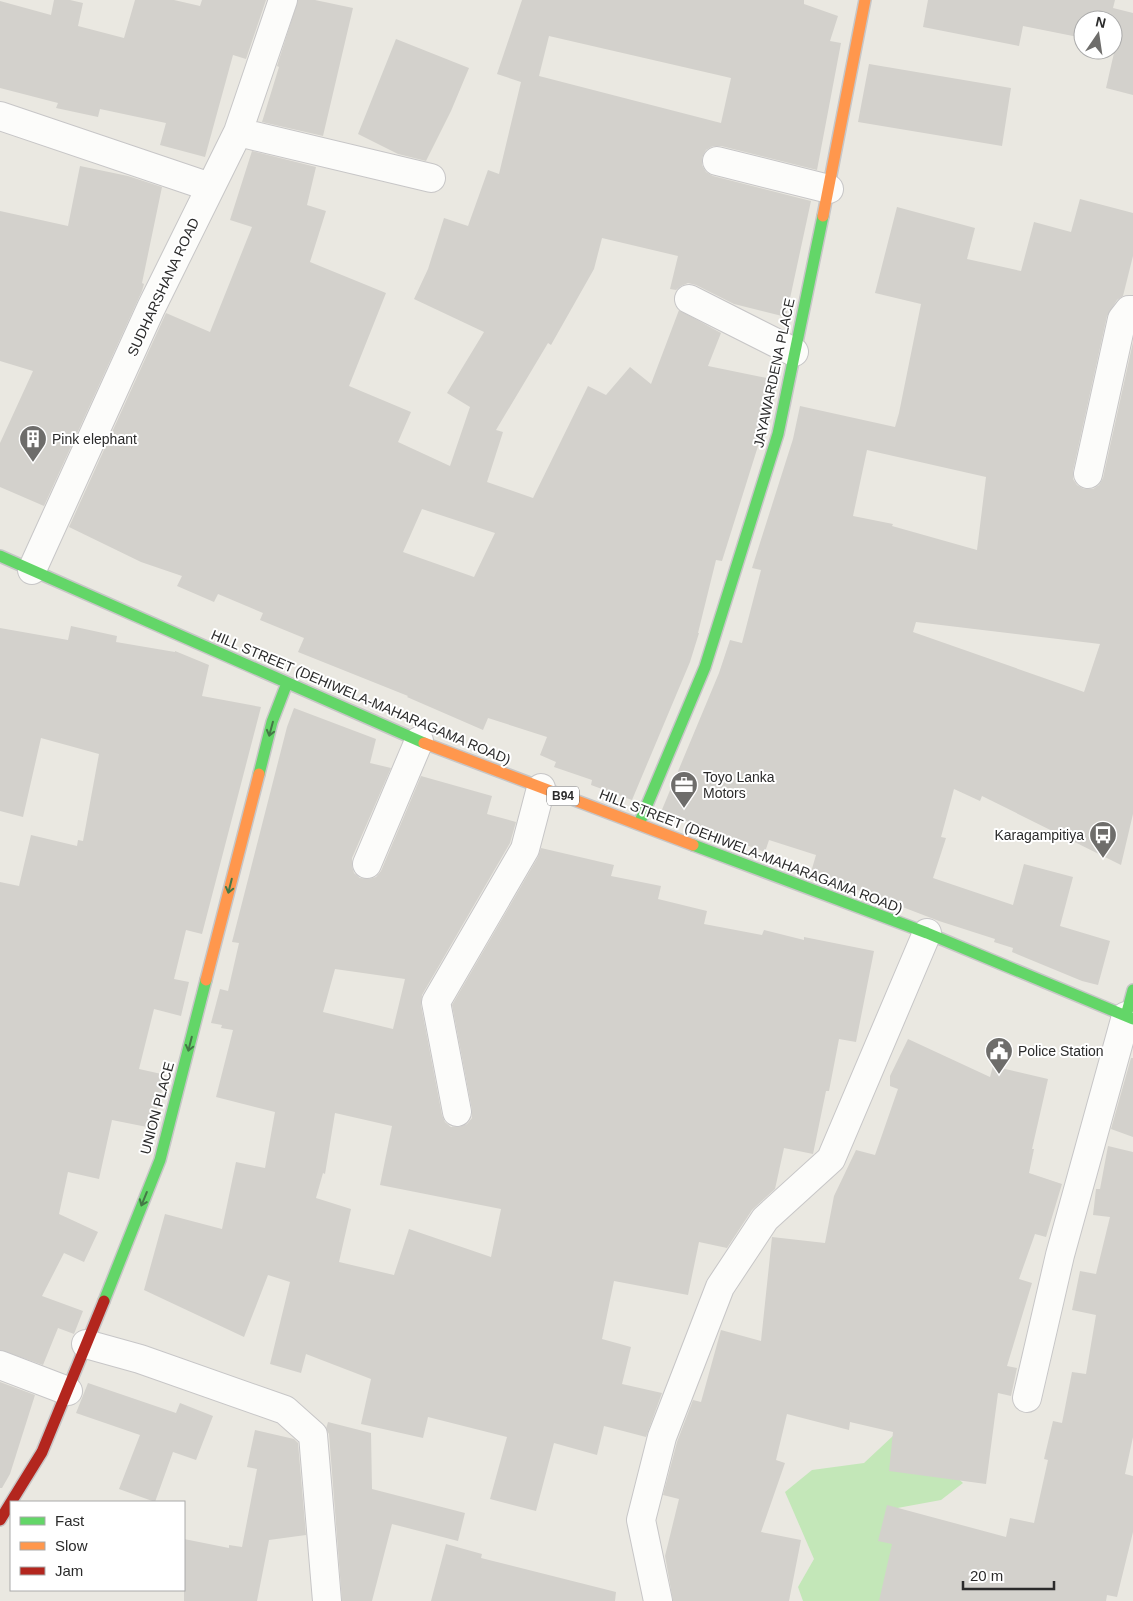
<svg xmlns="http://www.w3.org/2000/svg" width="1133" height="1601" font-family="Arial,sans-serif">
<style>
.green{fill:#c3e7b8}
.building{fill:#d3d1cc;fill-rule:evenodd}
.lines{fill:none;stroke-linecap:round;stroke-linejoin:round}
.street-casing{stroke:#c7c6c7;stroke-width:30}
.fast-casing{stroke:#c7c6c7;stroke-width:14}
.slow-casing{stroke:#c7c6c7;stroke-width:14}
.jam-casing{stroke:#c7c6c7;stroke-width:14}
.street{stroke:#fcfcfa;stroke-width:28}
.fast{stroke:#63d668;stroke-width:11}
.slow{stroke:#ff974d;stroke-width:11}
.jam{stroke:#b3261e;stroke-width:11}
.oneway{stroke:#447846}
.labels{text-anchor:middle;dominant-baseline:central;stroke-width:4;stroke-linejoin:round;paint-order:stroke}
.shield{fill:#fff;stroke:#6b6b6b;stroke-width:1}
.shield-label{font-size:12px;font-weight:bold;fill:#2b2b2b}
.street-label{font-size:14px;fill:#2b2b2b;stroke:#fff}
.poi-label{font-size:14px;fill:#2b2b2b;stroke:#fff;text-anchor:start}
</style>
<rect width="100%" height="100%" fill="#eae8e1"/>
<path class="green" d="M 894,1435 L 939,1461 L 963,1483 L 941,1500 L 892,1509 L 923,1601 L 803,1601 L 798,1587 L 814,1559 L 785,1492 L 812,1470 L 864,1463 Z"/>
<path class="building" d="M 54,0 L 70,0 L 83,3 L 78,26 L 124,38 L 135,0 L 174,0 L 200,6 L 202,0 L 266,0 L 246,59 L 233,55 L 205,157 L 160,145 L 166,123 L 100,109 L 98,117 L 56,108 L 58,103 L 0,88 L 0,1 L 51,15 Z
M 298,0 L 315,0 L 353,8 L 323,136 L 262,122 L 279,67 L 277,66 Z
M 522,0 L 804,0 L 804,4 L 838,16 L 830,41 L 841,43 L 817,170 L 721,146 L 713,146 L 706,150 L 702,158 L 702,165 L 706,172 L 713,176 L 811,201 L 786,317 L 734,304 L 696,285 L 688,283 L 681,286 L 676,290 L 670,289 L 678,256 L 602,238 L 594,269 L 551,345 L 548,343 L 496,430 L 503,432 L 487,482 L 533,498 L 588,386 L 606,395 L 630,367 L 651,384 L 679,310 L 721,333 L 708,366 L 772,379 L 763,430 L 722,561 L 716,560 L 698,633 L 699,633 L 690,662 L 632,800 L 591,785 L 592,780 L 554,767 L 556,762 L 540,755 L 547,737 L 488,718 L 483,730 L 407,697 L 408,696 L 298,652 L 304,638 L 260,620 L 263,613 L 218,594 L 214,602 L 177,586 L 182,576 L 141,562 L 69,527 L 166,313 L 210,332 L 252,227 L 230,220 L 252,151 L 316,167 L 307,205 L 326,211 L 310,262 L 386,293 L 349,386 L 411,412 L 398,442 L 450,466 L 470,407 L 447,393 L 484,332 L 414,299 L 428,269 L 444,218 L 468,226 L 488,170 L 499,174 L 521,82 L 497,74 ZM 549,36 L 731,78 L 721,123 L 539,76 ZM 422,509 L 495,533 L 474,577 L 403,552 Z
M 928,0 L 1115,0 L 1113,8 L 1133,13 L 1133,95 L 1106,88 L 1116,44 L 1113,44 L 1113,20 L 1083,20 L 1083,38 L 1023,26 L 1019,46 L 923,27 Z
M 396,39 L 469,68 L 451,111 L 426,161 L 398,154 L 358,134 Z
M 869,64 L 1011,88 L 1002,146 L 858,122 Z
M 80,166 L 128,176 L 162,187 L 142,283 L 144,284 L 142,291 L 44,506 L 0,487 L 0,443 L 33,371 L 0,361 L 0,211 L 68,226 Z
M 1080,199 L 1133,213 L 1133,256 L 1123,296 L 1117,300 L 1107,316 L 1073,471 L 1073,479 L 1077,485 L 1084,489 L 1093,489 L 1099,485 L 1103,478 L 1133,342 L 1133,814 L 1121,865 L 982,796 L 980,801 L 954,789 L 941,837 L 946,838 L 933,878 L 1013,905 L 1024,864 L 1073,877 L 1060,926 L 1110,941 L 1098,985 L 1082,981 L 1012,952 L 1013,948 L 994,942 L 995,939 L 939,921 L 811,872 L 816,855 L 769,840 L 765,852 L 733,840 L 734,838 L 661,812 L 719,673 L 730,640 L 742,643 L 761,570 L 752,568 L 793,439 L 800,406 L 895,427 L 899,413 L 921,304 L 875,293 L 897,207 L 975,228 L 967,259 L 1021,271 L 1034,222 L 1071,232 ZM 867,450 L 986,477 L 977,550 L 892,526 L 893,524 L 853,516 ZM 916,622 L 1100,644 L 1084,692 L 913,632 Z
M 71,626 L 117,636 L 116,642 L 175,652 L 175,651 L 209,665 L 202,696 L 261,707 L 202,934 L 186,930 L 174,979 L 189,982 L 181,1016 L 154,1009 L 139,1069 L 166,1075 L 152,1128 L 112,1120 L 99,1179 L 68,1172 L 59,1214 L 98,1232 L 84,1262 L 64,1253 L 42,1296 L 83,1311 L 74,1334 L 58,1328 L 43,1365 L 0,1350 L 0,882 L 19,886 L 31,835 L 77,846 L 78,840 L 83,841 L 99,754 L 41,738 L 23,817 L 0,811 L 0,628 L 68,640 Z
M 294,708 L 376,739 L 370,763 L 391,768 L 352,858 L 352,866 L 354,873 L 360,878 L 369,879 L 376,877 L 381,871 L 421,776 L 492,796 L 487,814 L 516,822 L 510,843 L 422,995 L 421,1005 L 442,1115 L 445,1122 L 451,1127 L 459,1127 L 467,1124 L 472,1118 L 472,1110 L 452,1005 L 538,857 L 541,848 L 614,865 L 611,876 L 661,886 L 658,899 L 707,911 L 704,924 L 762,935 L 764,930 L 804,940 L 804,937 L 874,951 L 856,1042 L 839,1039 L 829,1091 L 826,1091 L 813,1154 L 784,1148 L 775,1189 L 752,1210 L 727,1248 L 699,1242 L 688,1295 L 614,1281 L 602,1339 L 631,1347 L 622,1384 L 662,1393 L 646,1437 L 604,1426 L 597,1455 L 554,1443 L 536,1511 L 490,1499 L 507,1437 L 428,1417 L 423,1438 L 361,1424 L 371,1379 L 306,1354 L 301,1373 L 270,1364 L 290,1282 L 268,1275 L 244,1337 L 144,1290 L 165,1214 L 222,1229 L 236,1162 L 265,1168 L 275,1112 L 216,1097 L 233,1030 L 221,1028 L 222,1025 L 211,1023 L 220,989 L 228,991 L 239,943 L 232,942 L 287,727 ZM 335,969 L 405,979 L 393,1029 L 323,1012 ZM 335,1113 L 392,1126 L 380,1185 L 501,1209 L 491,1257 L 409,1229 L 394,1275 L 339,1262 L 351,1209 L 316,1198 L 323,1173 L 325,1174 Z
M 908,1039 L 990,1077 L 993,1066 L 1048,1079 L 1032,1149 L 1034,1149 L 1029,1173 L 1062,1184 L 1046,1237 L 1035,1234 L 1019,1279 L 1032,1283 L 1007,1366 L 1017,1368 L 1011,1396 L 998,1393 L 986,1484 L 889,1471 L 893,1432 L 850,1422 L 849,1430 L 787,1414 L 776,1460 L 785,1463 L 761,1532 L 801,1540 L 789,1601 L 673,1601 L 665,1556 L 679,1499 L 663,1495 L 677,1442 L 693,1400 L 701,1402 L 721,1330 L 761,1341 L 772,1237 L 825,1243 L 834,1196 L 856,1150 L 875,1155 L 898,1089 L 890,1086 L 890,1076 Z
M 1131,1058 L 1133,1058 L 1133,1137 L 1111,1129 Z
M 1108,1146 L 1133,1152 L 1133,1437 L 1125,1474 L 1133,1476 L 1133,1532 L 1117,1597 L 1107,1595 L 1106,1601 L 879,1601 L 892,1544 L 878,1541 L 887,1505 L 1006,1537 L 1010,1518 L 1034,1523 L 1048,1460 L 1044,1459 L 1053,1421 L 1062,1423 L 1072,1372 L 1086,1374 L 1096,1315 L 1072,1310 L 1080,1271 L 1096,1274 L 1110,1217 L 1093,1215 L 1096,1189 L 1100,1189 Z
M 0,1382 L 35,1395 L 10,1474 L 2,1488 L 0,1488 Z
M 88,1383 L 176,1413 L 180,1403 L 213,1416 L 196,1460 L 173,1452 L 155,1502 L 119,1489 L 140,1435 L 76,1413 Z
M 328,1422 L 371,1433 L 372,1489 L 465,1513 L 458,1541 L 392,1524 L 372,1601 L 342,1601 L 329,1434 L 326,1429 Z
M 255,1430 L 294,1439 L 298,1443 L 306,1535 L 269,1540 L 257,1601 L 184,1601 L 184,1539 L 229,1548 L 229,1545 L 242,1547 L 257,1469 L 247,1467 Z
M 446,1544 L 482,1554 L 481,1558 L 616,1592 L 615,1601 L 431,1601 Z"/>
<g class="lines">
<defs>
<path id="street" d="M 0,116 L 210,187
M 238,132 L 431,178
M 717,161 L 829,189
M 689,299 L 794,352
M 1088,474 L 1122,319 L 1129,310 L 1133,310
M 32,570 L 151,308 L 238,132 L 283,0
M 367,864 L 419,741
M 457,1112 L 436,1002 L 525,849 L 541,788
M 86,1344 L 140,1359 L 285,1410 L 313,1435 L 327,1601
M 0,1365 L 68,1391
M 1027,1398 L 1060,1255 L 1126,1016
M 658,1601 L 641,1520 L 662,1437 L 720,1287 L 765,1219 L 831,1159 L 927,933"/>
<path id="fast" d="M 0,556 L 424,743
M 259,774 L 272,722 L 287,683
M 639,824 L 705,667 L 778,434 L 823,216
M 693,845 L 927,933 L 1133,1019
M 1126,1016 L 1133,990
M 104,1301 L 160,1160 L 206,980"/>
<path id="slow" d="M 823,216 L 865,0
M 424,743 L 693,845
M 206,980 L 259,774"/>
<path id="jam" d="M 0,1520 L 42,1452 L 104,1301"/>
</defs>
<use href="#street" class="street-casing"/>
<use href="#fast" class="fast-casing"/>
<use href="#slow" class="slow-casing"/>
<use href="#jam" class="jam-casing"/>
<use href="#street" class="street"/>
<use href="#fast" class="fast"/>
<use href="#slow" class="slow"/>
<use href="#jam" class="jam"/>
</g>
<defs><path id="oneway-shaft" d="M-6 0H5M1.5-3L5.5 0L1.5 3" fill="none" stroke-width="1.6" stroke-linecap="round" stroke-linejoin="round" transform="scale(1.25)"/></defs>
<g class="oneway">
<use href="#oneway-shaft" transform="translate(271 729) rotate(105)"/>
<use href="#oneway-shaft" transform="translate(230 886) rotate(104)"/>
<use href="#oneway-shaft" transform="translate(190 1044) rotate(104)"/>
<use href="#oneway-shaft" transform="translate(144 1199) rotate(112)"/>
</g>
<defs>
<symbol id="building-pin" viewBox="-11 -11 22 30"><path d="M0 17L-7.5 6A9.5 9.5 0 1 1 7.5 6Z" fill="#6e6d6b" stroke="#fff"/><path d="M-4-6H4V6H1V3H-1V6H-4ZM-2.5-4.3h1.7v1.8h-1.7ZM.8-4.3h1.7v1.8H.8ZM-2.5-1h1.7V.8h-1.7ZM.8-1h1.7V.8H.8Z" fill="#fff"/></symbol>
<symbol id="office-pin" viewBox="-11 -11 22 30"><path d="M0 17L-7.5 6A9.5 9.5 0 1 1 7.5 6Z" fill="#6e6d6b" stroke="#fff"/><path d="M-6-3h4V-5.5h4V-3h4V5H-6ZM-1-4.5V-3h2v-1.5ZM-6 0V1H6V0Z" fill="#fff"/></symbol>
<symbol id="bus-pin" viewBox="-11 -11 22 30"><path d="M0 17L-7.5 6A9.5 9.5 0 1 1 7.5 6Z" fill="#6e6d6b" stroke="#fff"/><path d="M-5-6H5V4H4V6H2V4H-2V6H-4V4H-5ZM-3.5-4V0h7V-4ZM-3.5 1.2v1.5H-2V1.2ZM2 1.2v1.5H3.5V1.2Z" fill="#fff"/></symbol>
<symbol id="civic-pin" viewBox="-11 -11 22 30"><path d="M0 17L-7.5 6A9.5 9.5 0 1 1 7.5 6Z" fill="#6e6d6b" stroke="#fff"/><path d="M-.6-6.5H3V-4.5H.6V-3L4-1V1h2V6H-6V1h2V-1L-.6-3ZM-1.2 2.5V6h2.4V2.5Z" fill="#fff"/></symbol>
</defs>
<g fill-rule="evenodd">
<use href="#building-pin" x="17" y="423" width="32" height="43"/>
<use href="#office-pin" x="668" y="769" width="32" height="43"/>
<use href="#bus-pin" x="1087" y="819" width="32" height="43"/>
<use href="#civic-pin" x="983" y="1035" width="32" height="43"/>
</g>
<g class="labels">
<rect class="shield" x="547" y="786.5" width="32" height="19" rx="4"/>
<g class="shield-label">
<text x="563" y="796">B94</text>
</g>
<g class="street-label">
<text transform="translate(163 287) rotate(-65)">SUDHARSHANA ROAD</text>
<text transform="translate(774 373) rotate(-78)">JAYAWARDENA PLACE</text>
<text transform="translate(361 697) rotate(23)">HILL STREET (DEHIWELA-MAHARAGAMA ROAD)</text>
<text transform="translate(751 851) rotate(21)">HILL STREET (DEHIWELA-MAHARAGAMA ROAD)</text>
<text transform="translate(157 1108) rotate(-75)">UNION PLACE</text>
</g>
<g class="poi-label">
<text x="52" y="439">Pink elephant</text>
<text x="703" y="777">Toyo Lanka<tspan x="703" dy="16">Motors</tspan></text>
<text x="1084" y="835" text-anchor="end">Karagampitiya</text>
<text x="1018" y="1051">Police Station</text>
</g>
</g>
<rect x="10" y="1501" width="175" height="90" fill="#ffffff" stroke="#aaaaaa"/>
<rect x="20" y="1517" width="25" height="8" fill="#63d668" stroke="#aaaaaa"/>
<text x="55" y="1526" font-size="15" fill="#2b2b2b">Fast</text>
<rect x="20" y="1542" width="25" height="8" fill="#ff974d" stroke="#aaaaaa"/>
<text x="55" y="1551" font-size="15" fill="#2b2b2b">Slow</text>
<rect x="20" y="1567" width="25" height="8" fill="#b3261e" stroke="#aaaaaa"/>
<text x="55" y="1576" font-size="15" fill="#2b2b2b">Jam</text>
<g transform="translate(1098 35) rotate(13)"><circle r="24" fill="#ffffff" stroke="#aaaaaa"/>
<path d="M0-4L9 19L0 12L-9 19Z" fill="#6e6d6b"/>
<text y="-8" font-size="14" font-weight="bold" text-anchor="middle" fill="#2b2b2b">N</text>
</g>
<path d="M963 1581v8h91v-8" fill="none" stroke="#2b2b2b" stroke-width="2.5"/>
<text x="970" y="1581" font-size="15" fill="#2b2b2b" stroke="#ffffff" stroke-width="4" paint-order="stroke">20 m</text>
</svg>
